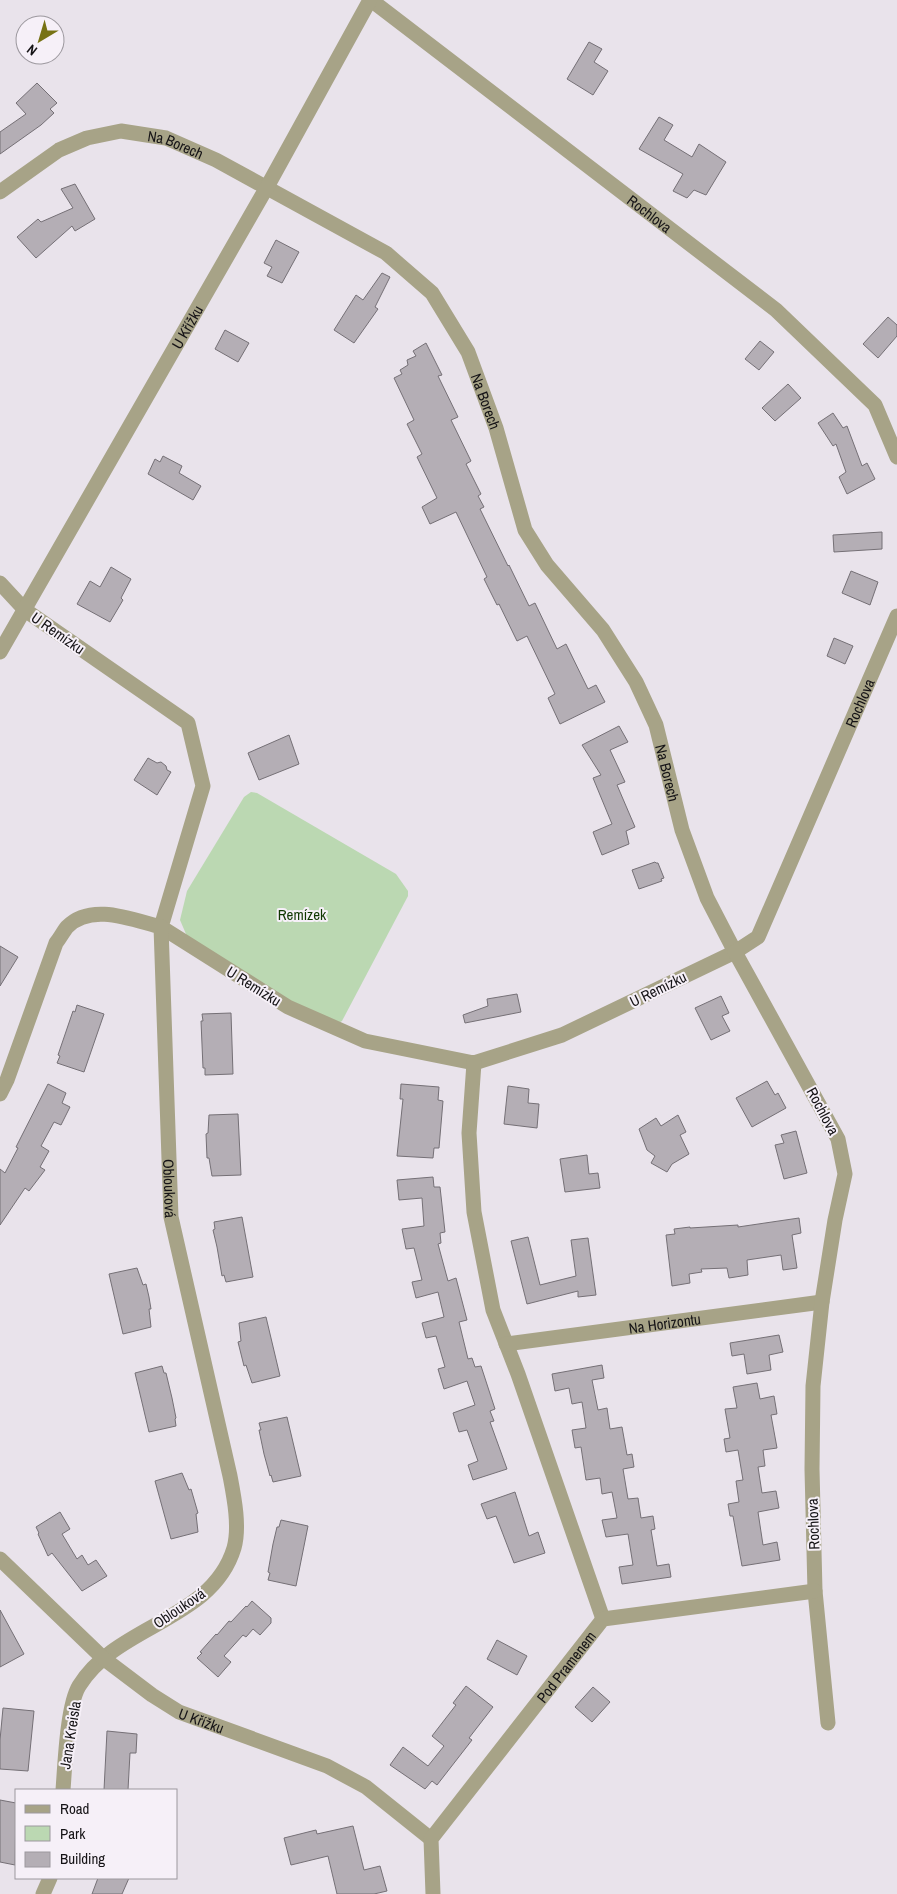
<svg xmlns="http://www.w3.org/2000/svg" width="897" height="1894" font-family="'Archivo Narrow',sans-serif">
<style>
.green{fill:#bbd8b2}
.building{fill:#b4aeb5;stroke:#757076}
.lines{fill:none;stroke-linecap:round;stroke-linejoin:round}
.minor{stroke:#a7a387;stroke-width:15}
.labels{text-anchor:middle;dominant-baseline:central;stroke-width:4;stroke-linejoin:round;paint-order:stroke}
.street-label{font-size:15px;fill:#151316;stroke:#f6f0f8}
.park-label{font-size:15px;fill:#0f3700;stroke:#f6f0f8}
</style>
<rect width="100%" height="100%" fill="#e9e3eb"/>
<path class="green" d="M 251,792 L 257,793 L 396,874 L 408,891 L 408,896 L 342,1021 L 333,1026 L 189,941 L 180,920 L 187,891 L 244,797 Z"/>
<path class="building" d="M 589,42 L 602,49 L 594,62 L 608,71 L 593,95 L 567,79 Z
M 37,83 L 57,103 L 50,109 L 54,113 L 41,125 L 0,154 L 0,132 L 26,114 L 16,103 Z
M 659,117 L 673,125 L 664,140 L 692,157 L 699,144 L 726,162 L 706,195 L 694,190 L 687,198 L 673,191 L 683,174 L 639,149 Z
M 75,184 L 95,219 L 75,231 L 72,226 L 36,258 L 17,237 L 38,219 L 41,222 L 73,208 L 61,189 Z
M 276,240 L 299,252 L 282,283 L 267,276 L 272,267 L 264,263 Z
M 382,273 L 390,277 L 375,307 L 378,309 L 354,343 L 334,330 L 356,295 L 363,300 Z
M 888,317 L 897,325 L 897,336 L 878,358 L 863,344 Z
M 225,330 L 249,343 L 238,362 L 215,349 Z
M 760,341 L 774,352 L 759,370 L 745,359 Z
M 426,343 L 442,375 L 438,376 L 458,417 L 451,420 L 471,461 L 466,464 L 481,494 L 478,496 L 484,507 L 480,509 L 508,566 L 509,565 L 529,606 L 535,603 L 557,649 L 566,644 L 588,689 L 596,685 L 605,702 L 560,724 L 548,698 L 555,694 L 527,636 L 517,641 L 499,604 L 497,605 L 484,579 L 487,577 L 456,512 L 430,524 L 422,507 L 437,498 L 417,457 L 422,454 L 407,424 L 414,420 L 394,378 L 402,374 L 400,370 L 408,365 L 407,360 L 416,356 L 413,351 Z
M 788,384 L 801,398 L 775,421 L 762,408 Z
M 833,413 L 843,428 L 847,426 L 862,466 L 867,463 L 875,479 L 847,494 L 839,477 L 846,472 L 836,444 L 833,446 L 818,423 Z
M 163,456 L 182,466 L 179,473 L 201,486 L 193,500 L 148,474 L 155,459 L 160,462 Z
M 882,532 L 882,549 L 834,552 L 833,535 Z
M 111,567 L 131,579 L 121,598 L 123,600 L 110,622 L 77,604 L 90,581 L 100,587 Z
M 851,571 L 878,582 L 870,605 L 842,593 Z
M 834,638 L 853,646 L 845,664 L 827,656 Z
M 619,726 L 628,742 L 610,750 L 625,782 L 617,785 L 635,827 L 626,831 L 629,844 L 602,855 L 593,832 L 612,824 L 593,778 L 601,775 L 582,745 Z
M 289,735 L 299,764 L 259,780 L 248,753 Z
M 148,758 L 157,763 L 161,762 L 166,766 L 167,770 L 171,772 L 157,795 L 134,780 Z
M 655,862 L 656,863 L 658,863 L 664,878 L 661,879 L 662,881 L 639,889 L 632,870 Z
M 0,946 L 18,957 L 0,986 Z
M 517,994 L 521,1012 L 465,1023 L 463,1015 L 488,1006 L 487,999 Z
M 721,996 L 729,1013 L 722,1016 L 730,1031 L 711,1040 L 695,1008 Z
M 77,1005 L 104,1014 L 84,1072 L 57,1063 L 60,1056 L 58,1055 L 73,1011 L 75,1012 Z
M 231,1013 L 233,1074 L 205,1075 L 205,1068 L 203,1068 L 201,1021 L 203,1021 L 202,1014 Z
M 767,1081 L 775,1095 L 778,1093 L 786,1108 L 752,1127 L 736,1098 Z
M 48,1084 L 66,1093 L 62,1103 L 70,1107 L 61,1125 L 54,1122 L 41,1146 L 49,1151 L 40,1167 L 45,1170 L 29,1191 L 25,1188 L 0,1225 L 0,1169 L 5,1173 L 18,1148 L 16,1147 Z
M 401,1084 L 439,1087 L 438,1100 L 443,1101 L 439,1148 L 434,1148 L 433,1158 L 397,1156 L 403,1099 L 400,1099 Z
M 508,1086 L 529,1089 L 528,1103 L 539,1104 L 537,1128 L 504,1124 Z
M 238,1114 L 241,1175 L 212,1176 L 209,1158 L 207,1158 L 206,1134 L 208,1133 L 209,1115 Z
M 678,1115 L 686,1132 L 680,1135 L 689,1154 L 672,1164 L 667,1172 L 651,1163 L 655,1156 L 647,1150 L 639,1129 L 656,1118 L 661,1126 Z
M 796,1131 L 807,1173 L 784,1179 L 775,1145 L 784,1143 L 781,1135 Z
M 587,1155 L 589,1174 L 598,1173 L 600,1188 L 565,1192 L 560,1159 Z
M 433,1177 L 434,1187 L 440,1187 L 445,1232 L 440,1233 L 441,1243 L 438,1244 L 448,1281 L 456,1278 L 467,1320 L 459,1322 L 468,1359 L 472,1358 L 475,1367 L 481,1366 L 495,1409 L 490,1411 L 494,1421 L 490,1422 L 507,1469 L 473,1480 L 468,1465 L 478,1461 L 467,1430 L 459,1432 L 453,1413 L 475,1405 L 467,1381 L 444,1389 L 438,1369 L 445,1367 L 436,1336 L 426,1338 L 422,1323 L 444,1317 L 438,1292 L 416,1298 L 412,1282 L 422,1280 L 414,1248 L 406,1249 L 402,1229 L 424,1226 L 422,1198 L 399,1200 L 397,1180 Z
M 242,1217 L 253,1277 L 226,1282 L 224,1275 L 222,1276 L 217,1247 L 213,1230 L 215,1229 L 214,1222 Z
M 799,1218 L 801,1233 L 792,1235 L 797,1268 L 783,1270 L 781,1255 L 747,1260 L 748,1275 L 729,1278 L 727,1268 L 701,1269 L 702,1272 L 689,1274 L 690,1283 L 672,1286 L 666,1235 L 675,1234 L 674,1229 L 690,1227 L 690,1228 L 738,1225 L 738,1227 Z
M 528,1237 L 540,1285 L 576,1276 L 571,1240 L 588,1238 L 596,1295 L 578,1297 L 578,1291 L 527,1304 L 511,1241 Z
M 137,1268 L 143,1285 L 146,1284 L 149,1297 L 151,1309 L 149,1309 L 151,1327 L 123,1334 L 109,1274 Z
M 266,1317 L 280,1376 L 252,1383 L 246,1365 L 244,1366 L 238,1342 L 241,1341 L 239,1323 Z
M 779,1335 L 783,1352 L 769,1355 L 771,1370 L 747,1374 L 744,1354 L 732,1356 L 730,1343 Z
M 602,1365 L 604,1378 L 592,1380 L 598,1410 L 607,1408 L 610,1429 L 622,1427 L 627,1455 L 632,1454 L 634,1467 L 623,1469 L 628,1499 L 638,1498 L 641,1518 L 653,1516 L 655,1529 L 651,1530 L 657,1566 L 669,1564 L 671,1577 L 622,1584 L 619,1567 L 633,1565 L 628,1534 L 606,1537 L 602,1520 L 617,1518 L 612,1492 L 602,1494 L 600,1478 L 586,1480 L 581,1447 L 575,1448 L 572,1430 L 586,1428 L 582,1402 L 572,1404 L 569,1388 L 555,1391 L 552,1374 Z
M 162,1366 L 164,1373 L 166,1373 L 172,1398 L 176,1418 L 175,1419 L 176,1426 L 149,1432 L 135,1373 Z
M 757,1383 L 760,1399 L 774,1396 L 777,1414 L 771,1415 L 777,1448 L 763,1450 L 765,1466 L 758,1467 L 762,1493 L 776,1491 L 779,1508 L 758,1512 L 763,1545 L 777,1542 L 780,1560 L 742,1566 L 733,1516 L 730,1516 L 728,1504 L 739,1502 L 736,1481 L 743,1480 L 738,1450 L 726,1452 L 724,1439 L 730,1438 L 725,1409 L 737,1408 L 733,1387 Z
M 287,1417 L 301,1476 L 273,1482 L 271,1475 L 270,1476 L 264,1454 L 259,1430 L 261,1430 L 259,1423 Z
M 182,1473 L 189,1490 L 191,1489 L 198,1513 L 196,1514 L 198,1532 L 171,1539 L 155,1481 Z
M 515,1492 L 529,1536 L 538,1532 L 545,1553 L 514,1563 L 496,1516 L 487,1519 L 481,1504 Z
M 60,1512 L 70,1529 L 62,1534 L 77,1559 L 82,1555 L 88,1565 L 96,1560 L 107,1576 L 82,1591 L 52,1553 L 48,1556 L 38,1534 L 39,1533 L 36,1527 Z
M 281,1520 L 308,1526 L 296,1586 L 268,1580 L 270,1573 L 268,1572 L 273,1544 L 277,1527 L 279,1527 Z
M 252,1601 L 271,1618 L 271,1623 L 260,1635 L 253,1629 L 246,1637 L 243,1635 L 224,1656 L 231,1662 L 218,1677 L 197,1658 L 202,1653 L 200,1652 L 216,1634 L 217,1635 L 229,1621 L 231,1622 L 246,1606 L 247,1607 Z
M 0,1610 L 24,1654 L 0,1667 Z
M 497,1640 L 527,1656 L 517,1675 L 487,1659 Z
M 466,1686 L 493,1707 L 469,1738 L 472,1740 L 437,1785 L 432,1781 L 425,1789 L 390,1765 L 403,1747 L 428,1766 L 444,1746 L 432,1736 L 456,1705 L 453,1703 Z
M 593,1687 L 610,1702 L 592,1722 L 575,1707 Z
M 3,1708 L 34,1711 L 28,1771 L 0,1769 L 0,1740 Z
M 107,1731 L 137,1734 L 136,1753 L 130,1753 L 128,1790 L 104,1790 Z
M 0,1800 L 16,1803 L 15,1865 L 0,1862 Z
M 353,1826 L 364,1870 L 380,1866 L 387,1891 L 374,1894 L 337,1894 L 328,1856 L 291,1865 L 284,1838 L 316,1830 L 317,1834 Z
M 98,1878 L 129,1878 L 122,1894 L 92,1894 Z"/>
<g class="lines">
<g class="minor">
<path id="s1" d="M 371,0 L 776,310 L 875,405 L 897,457"/>
<path id="s2" d="M 0,192 L 59,150 L 87,138 L 121,131 L 166,138 L 216,160 L 386,253 L 432,293 L 468,352 L 496,428 L 525,530 L 547,565 L 603,630 L 636,682 L 656,725 L 682,830 L 707,898 L 735,952 L 562,1035 L 474,1063 L 365,1041 L 288,1007 L 161,927 L 203,786 L 188,723 L 25,610 L 0,583"/>
<path id="s3" d="M 0,652 L 267,187 L 370,0"/>
<path d="M 474,1063 L 469,1133 L 474,1212 L 493,1310 L 518,1374 L 603,1619"/>
<path id="s4" d="M 0,1094 L 7,1080 L 56,943 C 60,938 63,932 67,927 C 91,902 133,920 161,927 L 171,1217 L 230,1476 C 234,1497 240,1527 234,1548 C 212,1621 117,1624 79,1686 C 67,1706 65,1765 63,1790"/>
<path id="s5" d="M 506,1344 L 822,1302"/>
<path id="s6" d="M 0,1559 L 103,1658 L 152,1695 L 179,1712 L 327,1766 L 366,1787 L 431,1839"/>
<path id="s7" d="M 828,1723 L 815,1591 L 812,1469 L 813,1386 L 822,1302 L 835,1220 L 845,1174 L 838,1139 L 735,952 L 758,937 L 897,616"/>
<path d="M 43,1894 L 50,1878"/>
<path id="s8" d="M 433,1894 L 431,1839 L 603,1619 L 815,1591"/>
</g>
</g>
<g class="labels">
<g class="street-label">
<text stroke="none"><textPath href="#s2" startOffset="194">Na Borech</textPath></text>
<text stroke="none"><textPath href="#s1" startOffset="351">Rochlova</textPath></text>
<text stroke="none"><textPath href="#s3" startOffset="375">U Křížku</textPath></text>
<text stroke="none"><textPath href="#s2" startOffset="614">Na Borech</textPath></text>
<text transform="translate(58 633) rotate(35)">U Remízku</text>
<text stroke="none"><textPath href="#s7" startOffset="1084">Rochlova</textPath></text>
<text stroke="none"><textPath href="#s2" startOffset="1034">Na Borech</textPath></text>
<text transform="translate(254 986) rotate(32)">U Remízku</text>
<text transform="translate(658 989) rotate(-26)">U Remízku</text>
<text transform="translate(823 1111) rotate(62)">Rochlova</text>
<text stroke="none"><textPath href="#s4" startOffset="541">Oblouková</textPath></text>
<text stroke="none"><textPath href="#s5" startOffset="160">Na Horizontu</textPath></text>
<text transform="translate(813 1524) rotate(-92)">Rochlova</text>
<text transform="translate(179 1608) rotate(-34)">Oblouková</text>
<text stroke="none"><textPath href="#s8" startOffset="274">Pod Pramenem</textPath></text>
<text stroke="none"><textPath href="#s6" startOffset="260">U Křížku</textPath></text>
<text transform="translate(70 1735) rotate(-81)">Jana Kreisla</text>
</g>
<g class="park-label">
<text x="302" y="914">Remízek</text>
</g>
</g>
<rect x="15" y="1789" width="162" height="90" fill="#f6f0f8" stroke="#9c989e"/>
<rect x="25" y="1805" width="25" height="8" fill="#a7a387" stroke="#9c989e"/>
<text x="60" y="1814" font-size="15" fill="#151316">Road</text>
<rect x="25" y="1826" width="25" height="15" fill="#bbd8b2" stroke="#9c989e"/>
<text x="60" y="1839" font-size="15" fill="#151316">Park</text>
<rect x="25" y="1852" width="25" height="15" fill="#b4aeb5" stroke="#9c989e"/>
<text x="60" y="1864" font-size="15" fill="#151316">Building</text>
<g transform="translate(40 40) rotate(218)"><circle r="24" fill="#f6f0f8" stroke="#9c989e"/>
<path d="M0-4L9 19L0 12L-9 19Z" fill="#777214"/>
<text y="-8" font-size="14" font-weight="bold" text-anchor="middle" fill="#151316">N</text>
</g>
</svg>
